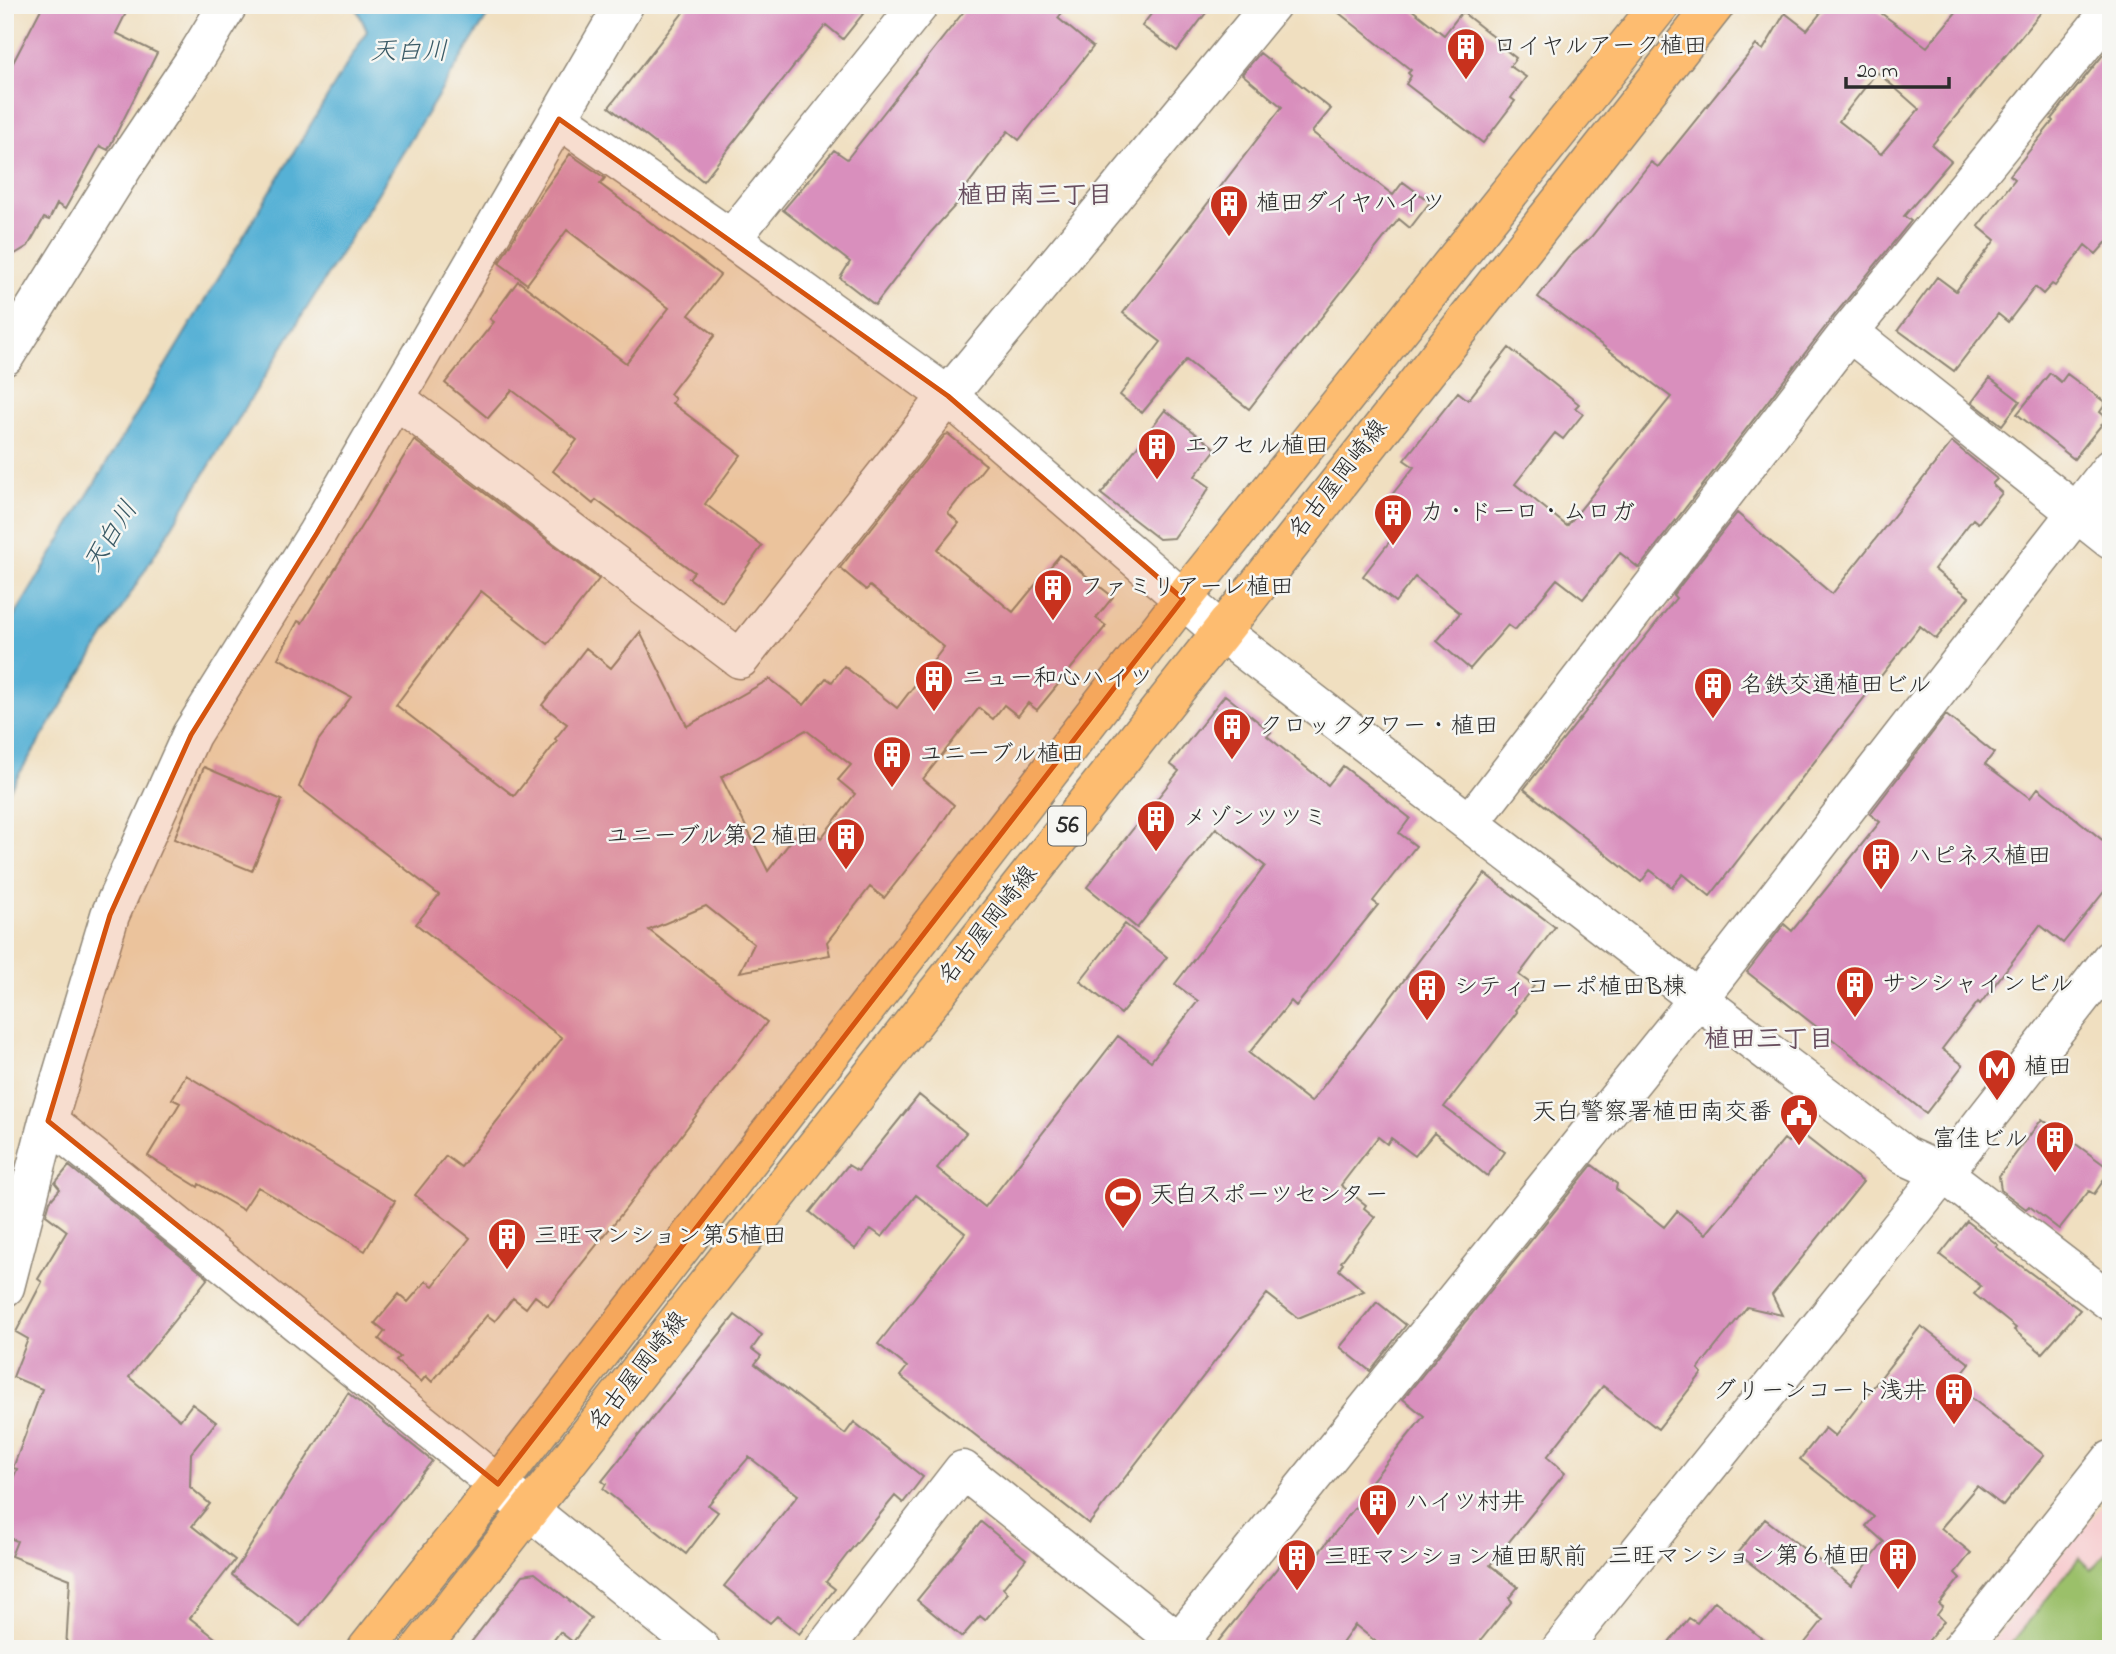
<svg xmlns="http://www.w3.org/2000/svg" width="2116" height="1654" font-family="'Indie Flower','Klee One',sans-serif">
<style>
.built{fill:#f7cfd1}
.green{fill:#9bc06b;stroke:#63764b;stroke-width:2}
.water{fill:#57b1d5;stroke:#416e80;stroke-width:2}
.building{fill:#d98fbd;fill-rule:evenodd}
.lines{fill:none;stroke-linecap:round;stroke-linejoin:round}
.minor-casing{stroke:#8e8576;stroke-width:41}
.major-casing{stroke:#8e8576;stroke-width:41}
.minor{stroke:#fff;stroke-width:38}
.major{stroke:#fdbc70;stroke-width:38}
.marked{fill:#d5540f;fill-opacity:0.2;stroke:#d5540f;stroke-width:5;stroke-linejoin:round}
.labels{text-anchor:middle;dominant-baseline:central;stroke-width:5;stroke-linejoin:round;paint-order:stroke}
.shield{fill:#f6f6f2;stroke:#686867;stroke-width:2}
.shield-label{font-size:23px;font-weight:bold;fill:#2b2b2b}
.poi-label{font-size:24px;fill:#2b2b2b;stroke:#f6f6f2;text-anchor:start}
.street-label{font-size:24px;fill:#2b2b2b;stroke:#f6f6f2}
.water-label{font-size:26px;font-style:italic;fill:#3a5a66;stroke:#f6f6f2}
.neighbourhood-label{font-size:26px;font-weight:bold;fill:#684e5e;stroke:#f6f6f2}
</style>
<rect width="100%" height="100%" fill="#f6f6f2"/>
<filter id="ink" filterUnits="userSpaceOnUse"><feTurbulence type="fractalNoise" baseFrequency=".0143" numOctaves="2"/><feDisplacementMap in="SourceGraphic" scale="14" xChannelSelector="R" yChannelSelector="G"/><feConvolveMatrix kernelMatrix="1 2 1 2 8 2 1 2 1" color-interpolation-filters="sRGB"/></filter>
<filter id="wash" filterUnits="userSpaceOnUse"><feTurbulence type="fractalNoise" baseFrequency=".00686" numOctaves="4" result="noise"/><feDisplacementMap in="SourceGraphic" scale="28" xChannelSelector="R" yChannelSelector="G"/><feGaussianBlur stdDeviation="1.57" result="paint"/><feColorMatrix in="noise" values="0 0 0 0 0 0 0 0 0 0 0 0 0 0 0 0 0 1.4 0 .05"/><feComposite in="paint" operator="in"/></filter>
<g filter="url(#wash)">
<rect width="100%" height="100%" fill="#f0dfc0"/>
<path class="built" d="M 2111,1494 L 2111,1649 L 1986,1649 Z"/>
<path class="green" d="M 2111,1547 L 2111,1649 L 2007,1649 L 2079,1558 L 2091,1570 Z"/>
<path class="water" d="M 355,5 L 494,5 L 5,797 L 5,632 L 367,31 Z"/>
<g id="blocks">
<path class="building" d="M 43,5 L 130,5 L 116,33 L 157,53 L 108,150 L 100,146 L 65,209 L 57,204 L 49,220 L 44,218 L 28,246 L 5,260 L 5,78 Z
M 689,5 L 870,5 L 843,39 L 826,25 L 703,181 L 609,107 Z
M 969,5 L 1068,5 L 1058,18 L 1093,47 L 1019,140 L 1008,131 L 961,194 L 964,196 L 931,232 L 875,305 L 840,278 L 850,262 L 783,210 L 834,150 L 847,159 Z
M 1158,5 L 1212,5 L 1177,51 L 1142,26 Z
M 1329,5 L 1406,5 L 1444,35 L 1462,12 L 1504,45 L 1502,47 L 1516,58 L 1510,66 L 1526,77 L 1511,98 L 1515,101 L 1483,143 L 1406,84 L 1411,76 L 1408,73 L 1411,70 Z
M 1827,5 L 1870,5 L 1927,47 L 1962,5 L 2047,5 L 1932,145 L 1951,161 L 1904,216 L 1911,221 L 1832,318 L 1639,568 L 1620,553 L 1583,599 L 1557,579 L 1515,630 L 1508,625 L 1470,669 L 1437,641 L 1460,613 L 1415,577 L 1395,602 L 1363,576 L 1400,528 L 1379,511 L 1414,467 L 1404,460 L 1458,392 L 1468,400 L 1509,348 L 1579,404 L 1575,408 L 1583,414 L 1563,439 L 1555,433 L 1515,484 L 1567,526 L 1671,397 L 1538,297 L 1568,258 L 1591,237 L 1651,162 L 1658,167 L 1756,45 L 1763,50 L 1785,13 L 1807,30 ZM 1877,72 L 1919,109 L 1881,154 L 1839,121 Z
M 2111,45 L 2111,237 L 2096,254 L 2085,245 L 2055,286 L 2052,284 L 2043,294 L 2035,287 L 2008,322 L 1998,314 L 1954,371 L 1898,330 L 1937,277 L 1956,291 L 1995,240 L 1978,226 L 2015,179 L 2010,175 L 2053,121 L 2051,119 Z
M 1260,53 L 1331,109 L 1312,132 L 1393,195 L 1403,182 L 1430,202 L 1410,228 L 1399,219 L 1249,409 L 1186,360 L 1142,413 L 1120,395 L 1161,342 L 1123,313 L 1282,107 L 1242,74 Z
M 570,154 L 605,178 L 600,184 L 720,275 L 689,315 L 715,335 L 670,394 L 675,399 L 672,403 L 741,455 L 705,504 L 762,546 L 722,602 L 689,578 L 694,572 L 596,500 L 593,504 L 553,471 L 577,440 L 512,390 L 488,418 L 445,383 L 494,322 L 490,319 L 518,281 L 626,363 L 669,308 L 567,230 L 527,284 L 499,263 L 534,204 Z
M 2050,373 L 2061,382 L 2067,374 L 2106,403 L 2100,412 L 2107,418 L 2074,459 L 2017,414 Z
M 1990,378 L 2020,401 L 2002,425 L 1972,402 Z
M 1165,410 L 1216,449 L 1195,476 L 1210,487 L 1174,538 L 1159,539 L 1101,494 Z
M 948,434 L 986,465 L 948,513 L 959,523 L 937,550 L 1013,612 L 1060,555 L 1113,597 L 1096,618 L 1106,626 L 1037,710 L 1028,703 L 1018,716 L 1004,705 L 993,719 L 979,708 L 923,779 L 954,805 L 936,832 L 884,898 L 870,887 L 827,942 L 830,955 L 740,972 L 754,944 L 706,906 L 649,930 L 767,1022 L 627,1207 L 548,1306 L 535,1296 L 526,1308 L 513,1298 L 495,1321 L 487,1315 L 432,1382 L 426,1376 L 421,1382 L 396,1361 L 400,1357 L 379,1339 L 385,1331 L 375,1323 L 399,1294 L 408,1302 L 426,1281 L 433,1286 L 470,1238 L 415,1195 L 446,1156 L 461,1167 L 562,1038 L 416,924 L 439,895 L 299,787 L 318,741 L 351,697 L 278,658 L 298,621 L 302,623 L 414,440 L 599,579 L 548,644 L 481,591 L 396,705 L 514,796 L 557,741 L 555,739 L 567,724 L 542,705 L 586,648 L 611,668 L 640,632 L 687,726 L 770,679 L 804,705 L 826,678 L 832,682 L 844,666 L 897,708 L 944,647 L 870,586 L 866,590 L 840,568 L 945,435 ZM 806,730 L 851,765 L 838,780 L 855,794 L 821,838 L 804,824 L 768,871 L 721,777 Z
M 1952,442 L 1997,479 L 1992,484 L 2002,493 L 1978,523 L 1973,519 L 1934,569 L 1969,597 L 1936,639 L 1920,626 L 1710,896 L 1683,874 L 1672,887 L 1650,870 L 1641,882 L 1524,789 L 1676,598 L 1673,595 L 1737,513 L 1832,594 Z
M 1225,695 L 1271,732 L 1267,736 L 1328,785 L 1343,766 L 1410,818 L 1399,833 L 1416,846 L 1373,901 L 1378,905 L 1296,1006 L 1291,1001 L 1249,1053 L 1311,1102 L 1485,874 L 1555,927 L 1519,975 L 1534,986 L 1515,1010 L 1517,1012 L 1444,1107 L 1505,1152 L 1496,1165 L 1487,1176 L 1434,1133 L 1415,1156 L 1391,1138 L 1387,1144 L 1378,1137 L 1341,1185 L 1366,1205 L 1364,1208 L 1375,1217 L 1341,1262 L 1343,1263 L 1339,1270 L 1364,1291 L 1298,1318 L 1267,1294 L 1089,1524 L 900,1376 L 907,1367 L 878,1344 L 965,1233 L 916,1195 L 882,1237 L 871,1229 L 855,1249 L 810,1212 L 848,1165 L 858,1171 L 919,1095 L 966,1133 L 937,1168 L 985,1207 L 1118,1036 L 1151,1061 L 1198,1001 L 1175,984 L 1265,866 L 1216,828 L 1137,928 L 1087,887 L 1179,771 L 1170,764 Z
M 1946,715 L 1994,753 L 1985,764 L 2030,798 L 2038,788 L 2111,847 L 2111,883 L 2063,943 L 2040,925 L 1980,1004 L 1978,1002 L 1942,1049 L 1963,1065 L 1926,1113 L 1747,972 L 1784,924 L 1792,931 L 1880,822 L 1870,814 Z
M 204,767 L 282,800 L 252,871 L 174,839 Z
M 1125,924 L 1167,957 L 1121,1014 L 1080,981 Z
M 186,1075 L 395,1201 L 365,1251 L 258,1187 L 243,1210 L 199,1184 L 198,1187 L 148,1156 L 180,1103 L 172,1099 Z
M 2042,1119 L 2111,1170 L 2094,1194 L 2089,1191 L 2059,1229 L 2029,1206 L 2026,1209 L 2001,1190 L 1999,1176 Z
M 1797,1130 L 1863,1182 L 1772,1295 L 1782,1315 L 1747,1307 L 1698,1369 L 1702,1373 L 1658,1429 L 1603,1386 L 1547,1457 L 1565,1473 L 1490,1565 L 1518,1587 L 1509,1598 L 1512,1601 L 1474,1649 L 1385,1649 L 1355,1625 L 1338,1649 L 1212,1649 L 1298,1542 L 1316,1556 L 1374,1484 L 1371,1482 L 1424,1416 L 1403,1399 L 1592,1165 L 1617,1184 L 1616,1189 L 1664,1227 L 1677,1211 L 1706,1234 L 1784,1139 L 1788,1142 Z
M 69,1166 L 208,1278 L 129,1377 L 180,1420 L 192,1404 L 216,1422 L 191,1453 L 190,1487 L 210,1504 L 192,1526 L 235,1560 L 190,1618 L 229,1649 L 66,1649 L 70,1579 L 11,1556 L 17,1541 L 5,1536 L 5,1498 L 17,1469 L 13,1468 L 42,1389 L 13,1377 L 28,1339 L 16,1332 L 42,1282 L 38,1279 L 67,1231 L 46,1215 L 50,1201 L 60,1189 L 55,1183 Z
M 1967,1221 L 1998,1245 L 1996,1247 L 2080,1310 L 2042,1353 L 2014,1330 L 2016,1328 L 1974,1294 L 1981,1286 L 1940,1255 Z
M 1377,1302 L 1406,1325 L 1370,1371 L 1340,1347 Z
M 735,1315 L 762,1335 L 752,1349 L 761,1356 L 755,1364 L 845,1434 L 854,1422 L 923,1477 L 903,1503 L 895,1496 L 849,1552 L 826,1582 L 835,1589 L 799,1634 L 777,1616 L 770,1623 L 724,1586 L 798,1495 L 749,1457 L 708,1505 L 718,1512 L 686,1554 L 603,1489 L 606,1484 L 602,1481 Z
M 1921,1326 L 1970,1364 L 1954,1384 L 2044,1455 L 2003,1506 L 1977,1486 L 1941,1528 L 1971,1553 L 1955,1573 L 1960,1578 L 1939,1604 L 1943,1607 L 1937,1615 L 1944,1621 L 1922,1649 L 1800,1649 L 1823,1620 L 1737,1553 L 1765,1519 L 1851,1585 L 1884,1542 L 1866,1526 L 1874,1517 L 1800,1459 L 1825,1428 L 1835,1436 Z
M 348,1393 L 432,1461 L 300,1626 L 232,1575 Z
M 981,1522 L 1026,1559 L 1003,1588 L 1008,1593 L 985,1620 L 980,1616 L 962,1637 L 917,1600 Z
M 535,1573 L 591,1618 L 573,1642 L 560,1632 L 547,1649 L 466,1649 L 523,1575 Z
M 1715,1601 L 1775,1649 L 1664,1649 L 1689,1618 L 1697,1623 Z"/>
</g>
</g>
<g filter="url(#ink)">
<use href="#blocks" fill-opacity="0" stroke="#8e8576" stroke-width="2"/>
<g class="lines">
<defs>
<path id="minor" d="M 559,119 L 731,239 L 948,396 L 1220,631 L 1698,999 L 1905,1156 L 1943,1173 L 2111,1302
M 731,239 L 919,5
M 1849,332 L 2111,540
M 5,356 L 125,164 L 192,64 L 228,5
M 396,399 L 740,659 L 948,396 L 1271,5
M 1470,823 L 1849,332 L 2111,10
M 48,1121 L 701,1649
M 5,1287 L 48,1121 L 110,915 L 191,735 L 317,533 L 624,5
M 824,1649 L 963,1470 L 1179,1642
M 1186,1649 L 1179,1642 L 1698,999 L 2111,468
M 1561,1649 L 1918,1205 L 2111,959
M 1961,1649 L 2111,1460"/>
<path id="major" d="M 367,1649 L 498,1484 L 1183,599 L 1660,5
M 420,1649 L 1715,5"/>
</defs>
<use href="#minor" class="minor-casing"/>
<use href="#major" class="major-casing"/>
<use href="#minor" class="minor"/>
<use href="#major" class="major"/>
</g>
</g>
<path class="marked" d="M 559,119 L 948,396 L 1183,599 L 498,1484 L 48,1121 L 110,915 L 191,735 L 317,533 Z"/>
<defs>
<symbol id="building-pin" viewBox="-11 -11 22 30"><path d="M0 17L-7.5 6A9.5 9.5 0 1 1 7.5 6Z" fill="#c8321e" stroke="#f6f6f2"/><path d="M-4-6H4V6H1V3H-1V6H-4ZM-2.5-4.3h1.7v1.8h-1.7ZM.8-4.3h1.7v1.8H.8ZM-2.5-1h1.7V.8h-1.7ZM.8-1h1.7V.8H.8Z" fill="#fff"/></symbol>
<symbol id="metro-pin" viewBox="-11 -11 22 30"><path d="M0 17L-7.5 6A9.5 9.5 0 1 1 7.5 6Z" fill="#c8321e" stroke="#f6f6f2"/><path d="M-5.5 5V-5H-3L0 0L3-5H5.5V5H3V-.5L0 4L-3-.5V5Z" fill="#fff"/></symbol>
<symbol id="civic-pin" viewBox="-11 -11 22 30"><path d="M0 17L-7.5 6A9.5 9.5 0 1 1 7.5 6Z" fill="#c8321e" stroke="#f6f6f2"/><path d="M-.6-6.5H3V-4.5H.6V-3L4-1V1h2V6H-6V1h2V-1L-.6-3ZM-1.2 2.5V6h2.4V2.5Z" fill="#fff"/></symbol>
<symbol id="stadium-pin" viewBox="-11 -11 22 30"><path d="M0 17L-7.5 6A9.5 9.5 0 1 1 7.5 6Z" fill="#c8321e" stroke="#f6f6f2"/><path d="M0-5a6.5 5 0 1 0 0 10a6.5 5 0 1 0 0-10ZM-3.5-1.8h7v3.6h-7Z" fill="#fff"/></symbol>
</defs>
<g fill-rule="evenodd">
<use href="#building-pin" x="1444" y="25" width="44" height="60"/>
<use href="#building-pin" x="1207" y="182" width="44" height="60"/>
<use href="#building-pin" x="1135" y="425" width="44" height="60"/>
<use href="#building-pin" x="1371" y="491" width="44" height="60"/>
<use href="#building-pin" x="1031" y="566" width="44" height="60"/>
<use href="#building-pin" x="912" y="657" width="44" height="60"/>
<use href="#building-pin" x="1691" y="664" width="44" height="60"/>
<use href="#building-pin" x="1210" y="705" width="44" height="60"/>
<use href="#building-pin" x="870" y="733" width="44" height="60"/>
<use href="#building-pin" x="1134" y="797" width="44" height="60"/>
<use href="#building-pin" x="824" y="815" width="44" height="60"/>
<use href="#building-pin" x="1859" y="835" width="44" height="60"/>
<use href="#building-pin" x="1833" y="963" width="44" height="60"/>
<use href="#building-pin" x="1405" y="966" width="44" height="60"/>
<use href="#metro-pin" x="1975" y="1046" width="44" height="60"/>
<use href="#civic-pin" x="1777" y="1091" width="44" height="60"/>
<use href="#building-pin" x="2033" y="1118" width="44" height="60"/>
<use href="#stadium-pin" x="1101" y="1174" width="44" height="60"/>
<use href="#building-pin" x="485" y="1215" width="44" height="60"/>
<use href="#building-pin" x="1932" y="1370" width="44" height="60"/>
<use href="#building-pin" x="1356" y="1481" width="44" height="60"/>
<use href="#building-pin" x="1876" y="1535" width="44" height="60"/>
<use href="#building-pin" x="1275" y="1536" width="44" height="60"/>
</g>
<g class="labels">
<rect class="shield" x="1048" y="806.5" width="38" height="39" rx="5"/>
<g class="shield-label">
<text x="1067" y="826">56</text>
</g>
<g class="poi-label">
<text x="1493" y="47">ロイヤルアーク植田</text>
<text x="1256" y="204">植田ダイヤハイツ</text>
<text x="1184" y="447">エクセル植田</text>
<text x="1420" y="513">カ・ドーロ・ムロガ</text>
<text x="1080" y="588">ファミリアーレ植田</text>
<text x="961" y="679">ニュー和心ハイツ</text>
<text x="1740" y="686">名鉄交通植田ビル</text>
<text x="1259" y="727">クロックタワー・植田</text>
<text x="919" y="755">ユニーブル植田</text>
<text x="1183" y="819">メゾンツツミ</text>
<text x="819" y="837" text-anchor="end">ユニーブル第２植田</text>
<text x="1908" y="857">ハピネス植田</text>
<text x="1882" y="985">サンシャインビル</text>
<text x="1454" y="988">シティコーポ植田B棟</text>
<text x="2024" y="1068">植田</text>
<text x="1772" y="1113" text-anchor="end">天白警察署植田南交番</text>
<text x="2028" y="1140" text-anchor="end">富佳ビル</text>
<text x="1150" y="1196">天白スポーツセンター</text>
<text x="534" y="1237">三旺マンション第5植田</text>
<text x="1927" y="1392" text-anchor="end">グリーンコート浅井</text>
<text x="1405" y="1503">ハイツ村井</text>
<text x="1871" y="1557" text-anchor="end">三旺マンション第６植田</text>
<text x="1324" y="1558">三旺マンション植田駅前</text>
</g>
<g class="street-label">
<text transform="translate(1339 480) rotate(-52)">名古屋岡崎線</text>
<text transform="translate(989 926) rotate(-52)">名古屋岡崎線</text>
<text transform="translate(639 1372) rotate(-52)">名古屋岡崎線</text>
</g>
<g class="water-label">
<text x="409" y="53">天白川</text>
<text transform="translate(112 537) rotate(-58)">天白川</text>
</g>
<g class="neighbourhood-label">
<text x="1035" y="197">植田南三丁目</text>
<text x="1769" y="1041">植田三丁目</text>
</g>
</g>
<rect width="2116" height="1654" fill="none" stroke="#f6f6f2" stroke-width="28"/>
<path d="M1846 77v10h103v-10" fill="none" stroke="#2b2b2b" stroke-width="3.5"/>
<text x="1857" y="77" font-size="21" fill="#2b2b2b" stroke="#f6f6f2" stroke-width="5" paint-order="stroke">20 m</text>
</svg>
